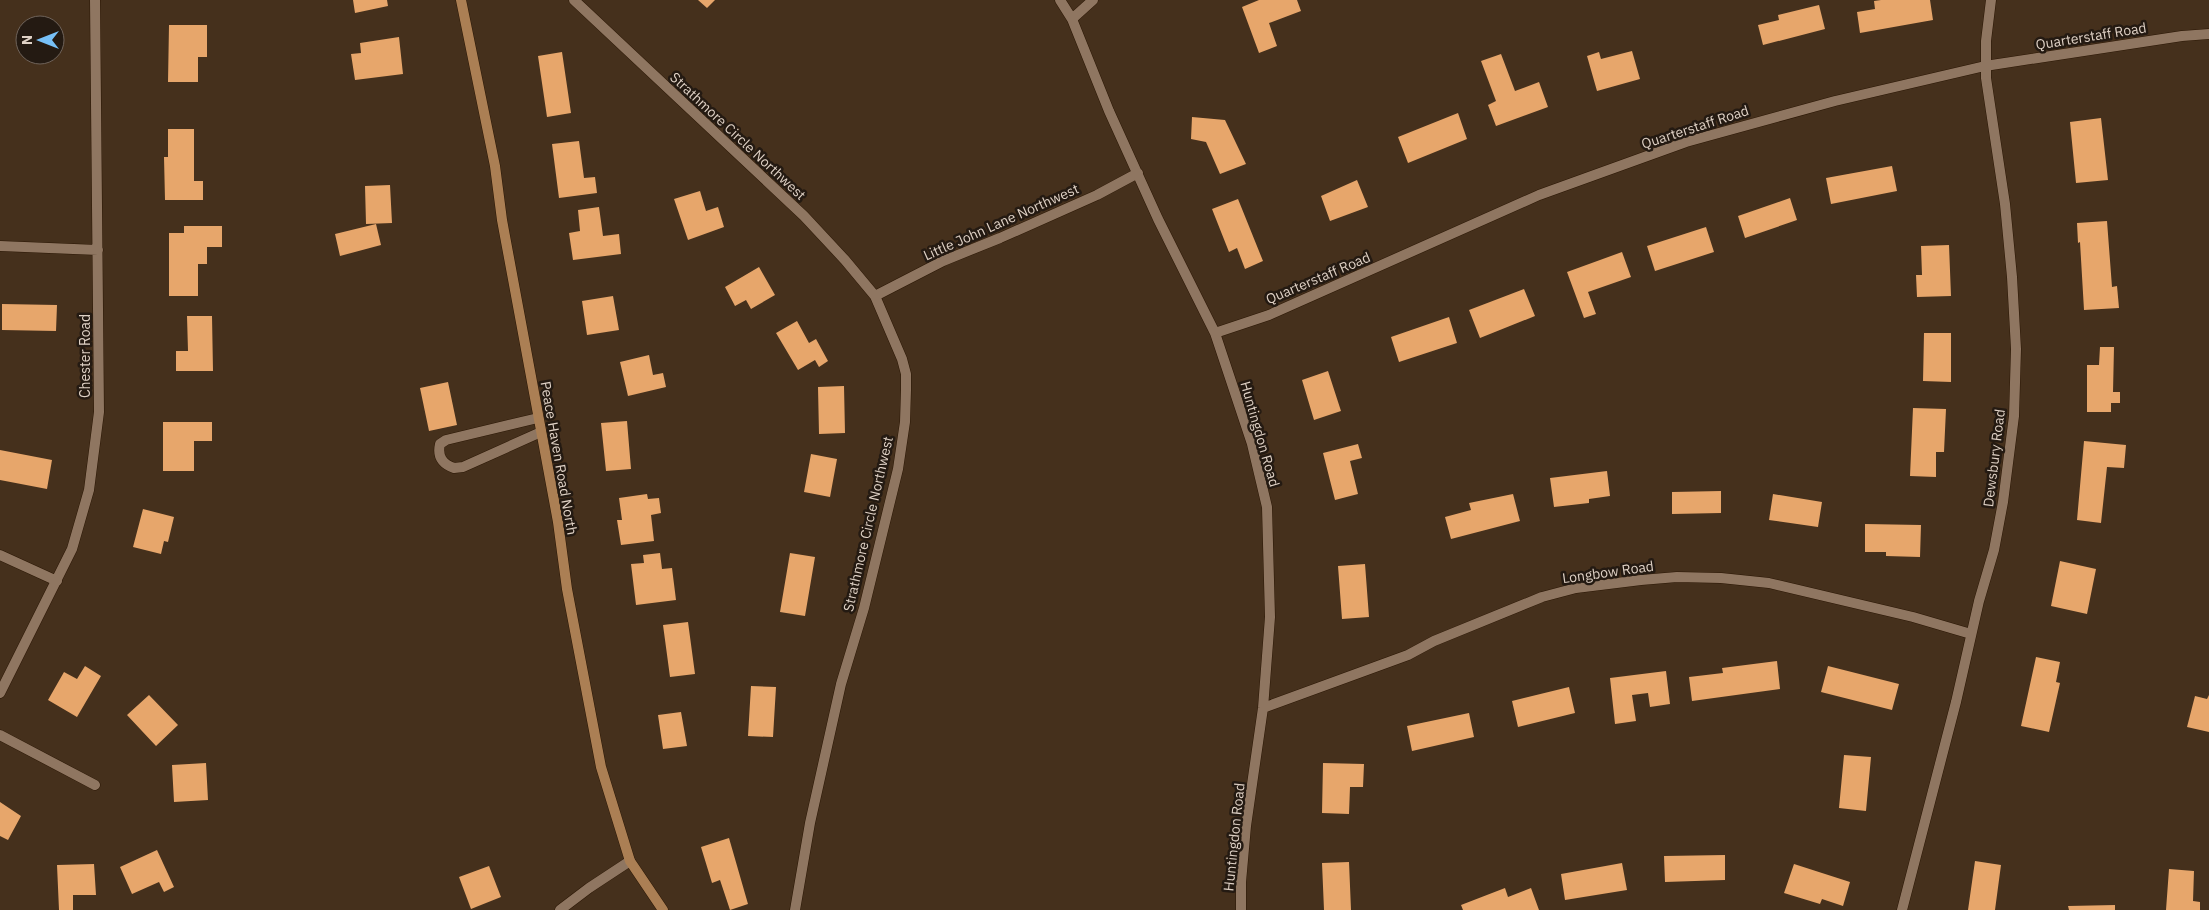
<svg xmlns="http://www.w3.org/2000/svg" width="2209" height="910" font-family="'IBM Plex Sans',sans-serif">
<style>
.building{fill:#e7a66b}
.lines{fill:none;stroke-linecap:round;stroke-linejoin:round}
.service-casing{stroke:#2b1705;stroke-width:11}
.minor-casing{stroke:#2b1705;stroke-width:11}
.secondary-casing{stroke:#2b1705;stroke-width:11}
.service{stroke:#8f7661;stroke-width:10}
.minor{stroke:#8f7661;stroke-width:10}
.secondary{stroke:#ab7f54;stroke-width:10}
.labels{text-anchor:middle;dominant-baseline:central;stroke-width:5;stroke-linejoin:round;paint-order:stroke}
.street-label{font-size:14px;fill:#dfd1c5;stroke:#241a12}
</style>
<rect width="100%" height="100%" fill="#45301c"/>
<path class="building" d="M 353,0 L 387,0 L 388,6 L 355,13 Z
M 698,0 L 715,0 L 707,8 Z
M 1259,0 L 1297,0 L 1301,11 L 1269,23 L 1277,46 L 1259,53 L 1242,7 Z
M 1881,0 L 1930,0 L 1933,20 L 1860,33 L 1857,12 L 1875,9 L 1874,1 Z
M 1819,5 L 1825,29 L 1763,45 L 1758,25 L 1779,20 L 1778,15 Z
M 169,25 L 207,25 L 207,57 L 198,57 L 198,82 L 168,82 Z
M 399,37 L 403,74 L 355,80 L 351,54 L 361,53 L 360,43 Z
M 1632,51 L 1640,79 L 1597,91 L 1587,56 L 1599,52 L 1601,59 Z
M 562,52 L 571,113 L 547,117 L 538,56 Z
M 1501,54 L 1515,91 L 1539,82 L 1548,107 L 1496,126 L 1488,105 L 1496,101 L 1481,61 Z
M 1458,113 L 1467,139 L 1408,163 L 1398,137 Z
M 1192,117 L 1225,120 L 1246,164 L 1220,174 L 1206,142 L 1191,139 Z
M 2101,118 L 2108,180 L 2076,183 L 2070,122 Z
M 168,129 L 194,129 L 194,181 L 203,181 L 203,200 L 165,200 L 164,157 L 168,157 Z
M 579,141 L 584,178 L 595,177 L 597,193 L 559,198 L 552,144 Z
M 1892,166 L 1897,191 L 1831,204 L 1826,178 Z
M 1357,180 L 1368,207 L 1330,221 L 1321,196 Z
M 390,185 L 392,223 L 366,224 L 365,186 Z
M 700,191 L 706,211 L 718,207 L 724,227 L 688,240 L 674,199 Z
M 1790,198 L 1797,220 L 1745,238 L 1738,216 Z
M 1238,199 L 1263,261 L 1245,269 L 1237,248 L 1229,252 L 1212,209 Z
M 599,207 L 603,236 L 619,234 L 621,254 L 573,260 L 569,233 L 580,231 L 578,210 Z
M 2107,221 L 2112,287 L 2117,286 L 2119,308 L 2084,310 L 2080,242 L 2078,243 L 2077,223 Z
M 376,224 L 381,245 L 340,256 L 335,234 Z
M 184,226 L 222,226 L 222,247 L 207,247 L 207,264 L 198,264 L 198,296 L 169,296 L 169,233 L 184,233 Z
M 1706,227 L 1714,252 L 1655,271 L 1647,246 Z
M 1949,245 L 1951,296 L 1917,297 L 1916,275 L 1922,275 L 1921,246 Z
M 1622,252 L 1631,277 L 1588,292 L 1596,314 L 1584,318 L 1567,272 Z
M 759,267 L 775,295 L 751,309 L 746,300 L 735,306 L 725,287 Z
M 1524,289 L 1535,316 L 1480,338 L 1469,310 Z
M 613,296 L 619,330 L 587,335 L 582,301 Z
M 2,304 L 57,305 L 56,331 L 2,330 Z
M 187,316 L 212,316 L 213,371 L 176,371 L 176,351 L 188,351 Z
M 1449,317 L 1457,343 L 1399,362 L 1391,337 Z
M 797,321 L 809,343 L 816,339 L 828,361 L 819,367 L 815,360 L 798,370 L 776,333 Z
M 1924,333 L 1951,333 L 1951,382 L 1923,381 Z
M 2100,347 L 2114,347 L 2113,392 L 2120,392 L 2120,403 L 2111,403 L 2111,412 L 2087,412 L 2087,365 L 2099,365 Z
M 649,355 L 653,375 L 663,373 L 666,387 L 628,396 L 620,362 Z
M 1328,371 L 1341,411 L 1314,420 L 1302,380 Z
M 448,382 L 457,425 L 429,431 L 420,388 Z
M 844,386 L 845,433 L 819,434 L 818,387 Z
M 1913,408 L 1946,409 L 1944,452 L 1936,452 L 1936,477 L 1910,476 Z
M 627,421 L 631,469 L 606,471 L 601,423 Z
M 163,422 L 212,422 L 212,441 L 194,441 L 194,471 L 163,471 Z
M 2084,441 L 2126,445 L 2124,468 L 2107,467 L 2101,523 L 2077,520 Z
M 1358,444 L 1362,458 L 1350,461 L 1358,494 L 1335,500 L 1323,453 Z
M 0,450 L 52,460 L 47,489 L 0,480 Z
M 811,454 L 837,459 L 830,497 L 804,492 Z
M 1607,471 L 1610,496 L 1589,499 L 1589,503 L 1554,507 L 1550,478 Z
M 1721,491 L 1721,513 L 1672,514 L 1672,492 Z
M 647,494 L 648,499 L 659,498 L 661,513 L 651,515 L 654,541 L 621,545 L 617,520 L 622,520 L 619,498 Z
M 1513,494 L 1520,521 L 1451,539 L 1445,517 L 1471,510 L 1469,503 Z
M 1773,494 L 1822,502 L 1818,527 L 1769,520 Z
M 143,509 L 174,517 L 168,542 L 164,541 L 161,554 L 133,547 Z
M 1865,524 L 1921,525 L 1920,557 L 1886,556 L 1886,552 L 1865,552 Z
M 660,553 L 662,569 L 672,568 L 676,600 L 636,605 L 631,564 L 644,563 L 643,555 Z
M 790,553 L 815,557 L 805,616 L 780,612 Z
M 2060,561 L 2096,569 L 2087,614 L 2051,606 Z
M 1365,564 L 1369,617 L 1342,619 L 1338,566 Z
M 688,622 L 695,674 L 670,677 L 663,625 Z
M 2036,657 L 2060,662 L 2056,682 L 2060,683 L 2049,732 L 2021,726 Z
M 1777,661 L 1780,689 L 1692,701 L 1689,677 L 1723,673 L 1722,668 Z
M 85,666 L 101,676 L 77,717 L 48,700 L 64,672 L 77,679 Z
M 1828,666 L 1899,684 L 1892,710 L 1821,692 Z
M 1666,671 L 1670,704 L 1650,707 L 1648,693 L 1632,695 L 1636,721 L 1615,724 L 1610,678 Z
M 751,686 L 776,687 L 773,737 L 748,736 Z
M 1569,687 L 1575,713 L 1518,727 L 1512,701 Z
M 149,695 L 178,725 L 156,746 L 127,715 Z
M 2209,695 L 2209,732 L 2187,727 L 2195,696 L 2207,699 Z
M 681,712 L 687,746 L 663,749 L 658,715 Z
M 1469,713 L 1474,737 L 1412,751 L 1407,726 Z
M 1844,755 L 1871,757 L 1866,811 L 1839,808 Z
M 206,763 L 208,800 L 174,802 L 172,765 Z
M 1323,763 L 1364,764 L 1363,787 L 1350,787 L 1349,814 L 1322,813 Z
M 0,802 L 21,816 L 8,840 L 0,836 Z
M 729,838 L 748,904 L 730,910 L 720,880 L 712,883 L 701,847 Z
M 157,850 L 174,887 L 164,892 L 159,882 L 132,894 L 120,867 Z
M 1725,855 L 1725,880 L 1665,882 L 1664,856 Z
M 1975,861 L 2001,865 L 1995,910 L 1968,910 Z
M 1349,862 L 1351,910 L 1324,910 L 1322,863 Z
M 1622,863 L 1627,890 L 1565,900 L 1561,874 Z
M 94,864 L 96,895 L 73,895 L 73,910 L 59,910 L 57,865 Z
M 1794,864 L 1850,882 L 1843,906 L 1822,899 L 1820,904 L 1784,893 Z
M 489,866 L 501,897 L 471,909 L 459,877 Z
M 2169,869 L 2194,871 L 2193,901 L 2200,902 L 2200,910 L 2166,910 Z
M 1505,888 L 1508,897 L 1531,888 L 1539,910 L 1463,910 L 1461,905 Z
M 2115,905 L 2115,910 L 2069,910 L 2068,906 Z"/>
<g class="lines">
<defs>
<path id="service" d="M 538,418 L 446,440 L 440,444 C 437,457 443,464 454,468 L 463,467 L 541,432"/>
<path id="minor" d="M 574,0 L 804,216 L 845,260 L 875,296 L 902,359 L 906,374 L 906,390 L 905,422 L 898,469 L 864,608 L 841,684 L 810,823 L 795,910
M 1060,0 L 1072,19 L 1109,111 L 1158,219 L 1215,333 L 1252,444 L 1267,507 L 1270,617 L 1263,708 L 1246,826 L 1241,882 L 1241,910
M 1072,19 L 1093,0
M 0,246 L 98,250
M 875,296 L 943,261 L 1000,238 L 1097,195 L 1138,173
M 1215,333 L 1269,315 L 1539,195 L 1686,142 L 1835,101 L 1985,66 L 2182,36 L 2209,34
M 0,555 L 57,581
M 0,693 L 72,549 L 89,490 L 99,412 L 95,0
M 1263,708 L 1408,655 L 1434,641 L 1542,597 L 1576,588 L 1641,580 L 1677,577 L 1721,578 L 1769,583 L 1913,617 L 1971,634
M 0,735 L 95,785
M 560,910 L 589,888 L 630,861
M 1902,910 L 1956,702 L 1979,601 L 1994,550 L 2003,502 L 2014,416 L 2016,349 L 2012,277 L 2005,204 L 1986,78 L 1986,41 L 1991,0"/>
<path id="secondary" d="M 461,0 L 495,166 L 502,220 L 558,522 L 567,589 L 601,767 L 630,861 L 663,910"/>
</defs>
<use href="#service" class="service-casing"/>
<use href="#minor" class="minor-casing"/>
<use href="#secondary" class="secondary-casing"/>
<use href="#service" class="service"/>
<use href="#minor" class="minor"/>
<use href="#secondary" class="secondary"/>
</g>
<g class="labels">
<g class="street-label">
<text transform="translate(2091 36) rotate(-9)">Quarterstaff Road</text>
<text transform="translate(1695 127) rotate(-18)">Quarterstaff Road</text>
<text transform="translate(738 136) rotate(43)">Strathmore Circle Northwest</text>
<text transform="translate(1001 222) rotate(-24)">Little John Lane Northwest</text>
<text transform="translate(1318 278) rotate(-23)">Quarterstaff Road</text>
<text transform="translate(85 356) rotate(-90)">Chester Road</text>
<text transform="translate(1260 434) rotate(74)">Huntingdon Road</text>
<text transform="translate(559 458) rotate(80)">Peace Haven Road North</text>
<text transform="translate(1994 458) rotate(-83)">Dewsbury Road</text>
<text transform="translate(868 524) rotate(-77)">Strathmore Circle Northwest</text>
<text transform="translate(1608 572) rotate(-8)">Longbow Road</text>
<text transform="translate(1234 837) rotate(-84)">Huntingdon Road</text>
</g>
</g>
<g transform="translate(40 40) rotate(270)"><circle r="24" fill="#241a12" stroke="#6f635a"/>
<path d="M0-4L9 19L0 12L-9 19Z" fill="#77c0f7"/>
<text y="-8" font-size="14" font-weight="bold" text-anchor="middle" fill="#dfd1c5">N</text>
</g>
</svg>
